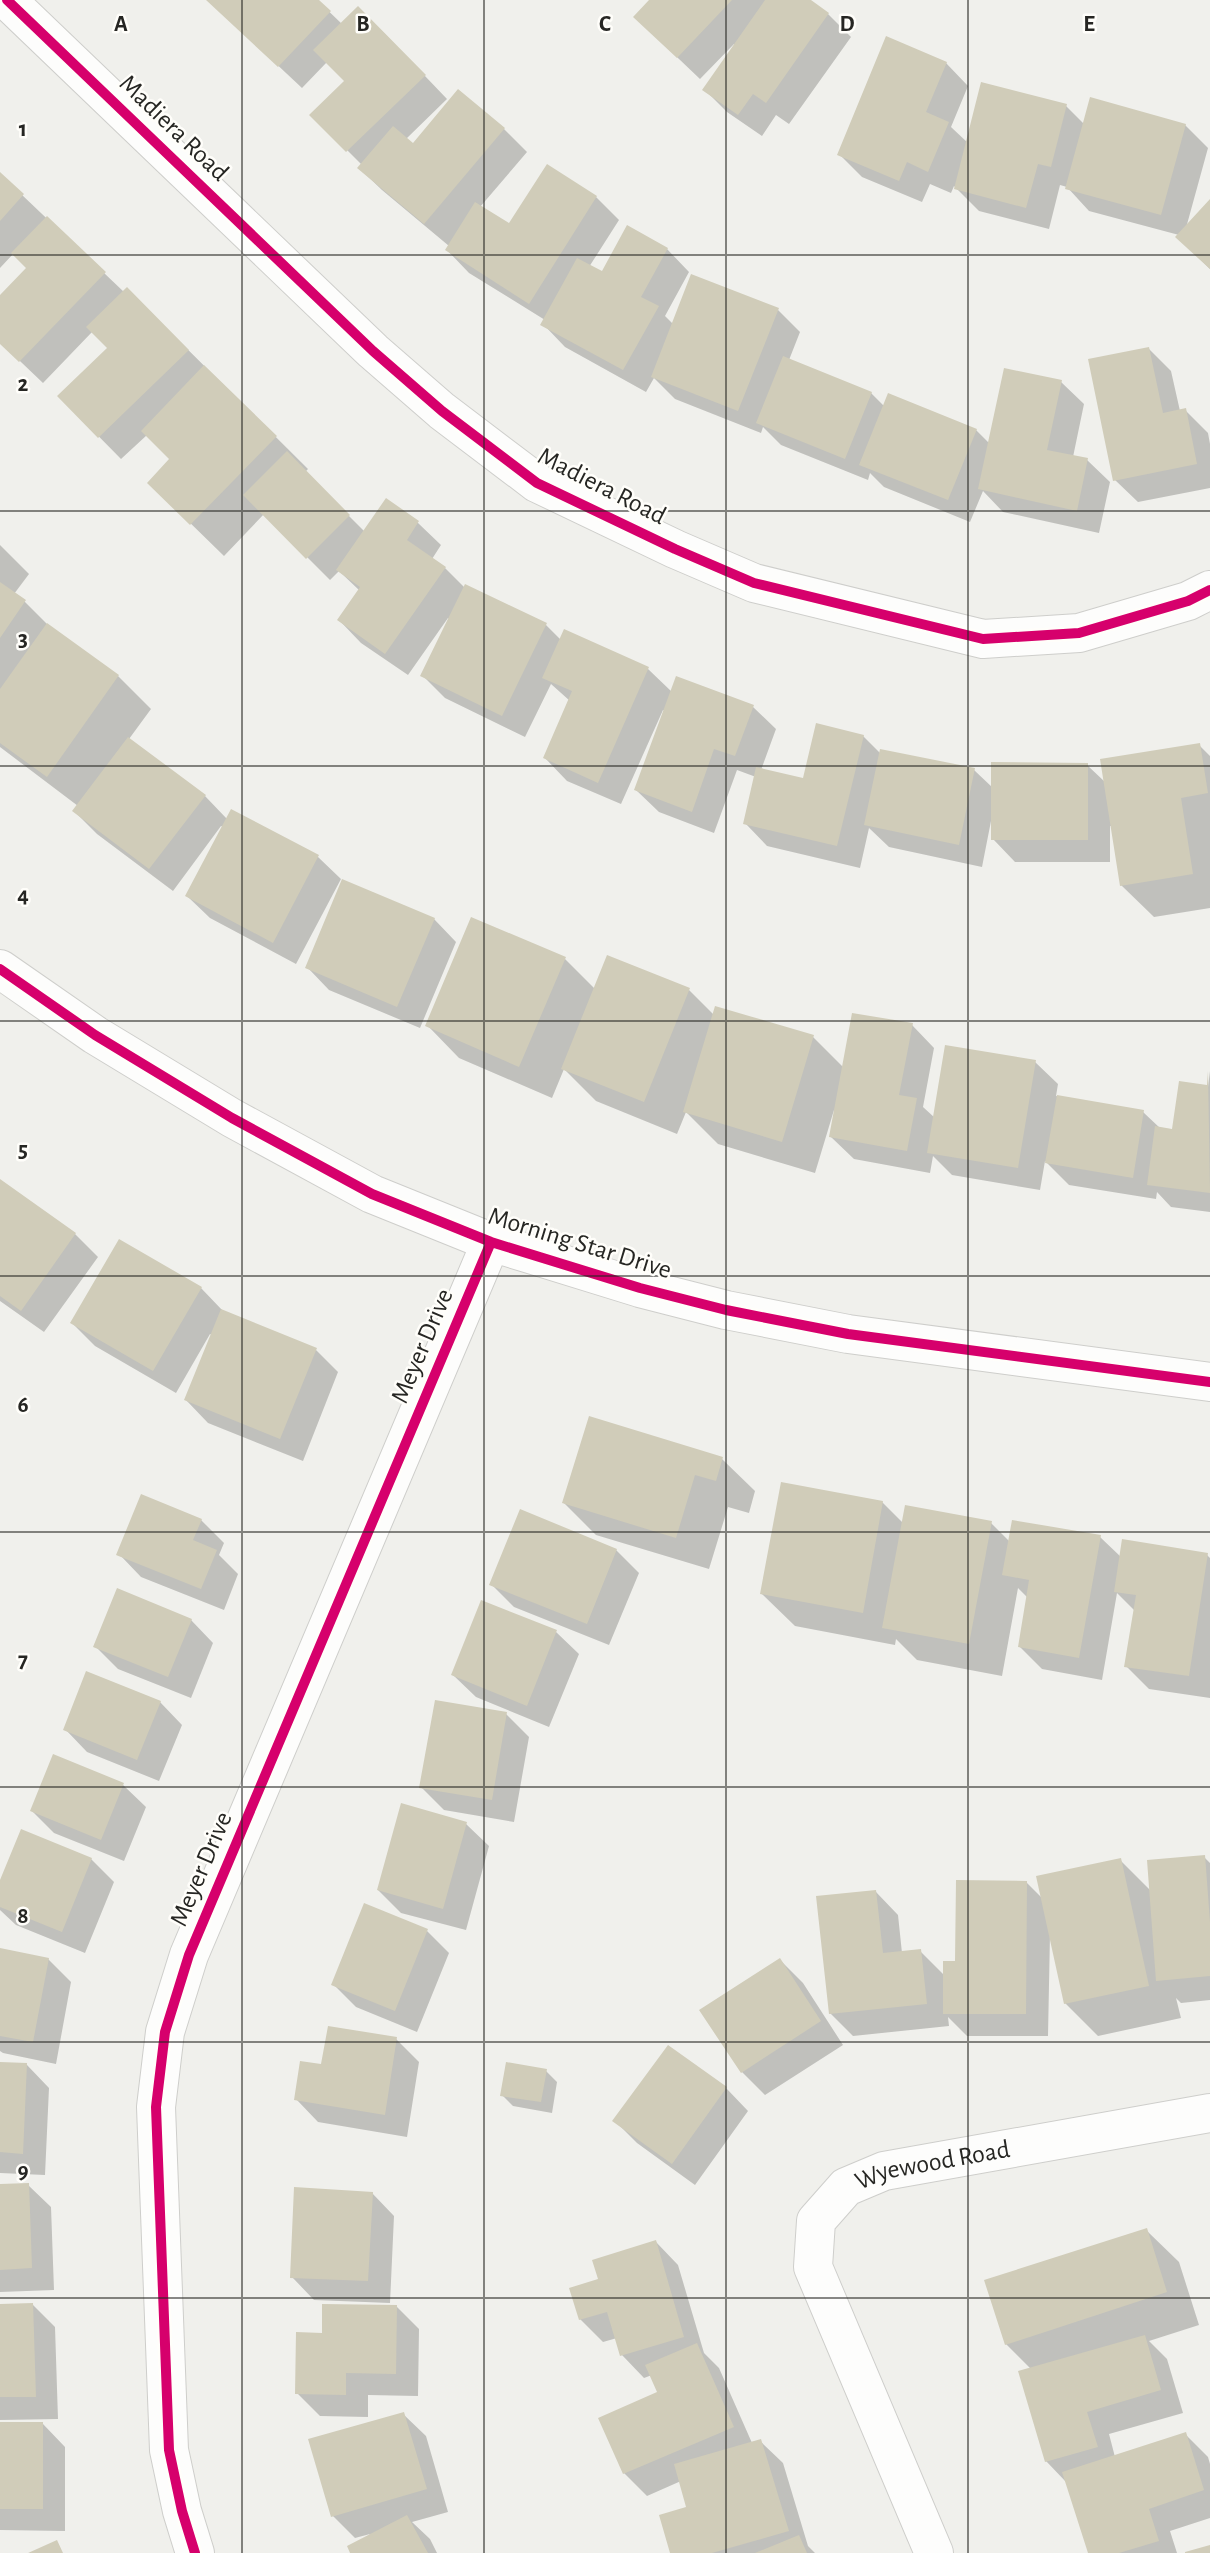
<svg xmlns="http://www.w3.org/2000/svg" width="1210" height="2553" font-family="'Alegreya Sans',sans-serif">
<style>
.shadow{fill:#0003}
.building{fill:#d0ccb9}
.lines{fill:none;stroke-linecap:round;stroke-linejoin:round}
.street-casing{stroke:#cececb;stroke-width:40}
.secondary-casing{stroke:#cececb;stroke-width:40}
.street{stroke:#fdfdfc;stroke-width:38}
.secondary{stroke:#fdfdfc;stroke-width:38}
.cycleway-casing{stroke:#fffefa;stroke-width:15}
.cycleway{stroke:#d6006c;stroke-width:10}
.grid{fill:none;stroke:#262623;stroke-width:2;stroke-opacity:0.55}
.labels{text-anchor:middle;dominant-baseline:central;stroke-width:5;stroke-linejoin:round;paint-order:stroke}
.street-label{font-size:26px;fill:#262623;stroke:#fffefa}
.grid-label{font-size:23px;text-anchor:middle;font-weight:bold;fill:#262623;stroke:#fffefa;stroke-width:5;stroke-linejoin:round;paint-order:stroke}
</style>
<rect width="100%" height="100%" fill="#f0f0ec"/>
<path class="shadow" d="M 208,0 L 317,0 L 342,24 L 381,30 L 447,99 L 406,139 L 413,145 L 458,92 L 504,129 L 527,152 L 480,207 L 509,226 L 547,166 L 596,197 L 619,220 L 589,267 L 602,274 L 667,249 L 689,272 L 665,316 L 673,324 L 778,310 L 800,332 L 789,360 L 871,393 L 884,406 L 976,430 L 990,444 L 1061,382 L 1084,404 L 1073,457 L 1087,460 L 1110,482 L 1099,533 L 1003,512 L 983,491 L 970,522 L 884,487 L 870,473 L 868,480 L 781,445 L 763,427 L 761,433 L 675,399 L 654,378 L 646,392 L 565,347 L 543,324 L 545,320 L 469,273 L 447,250 L 449,246 L 382,190 L 359,168 L 362,165 L 312,115 L 346,81 L 327,62 L 302,88 Z
M 652,0 L 808,0 L 828,14 L 851,37 L 789,124 L 776,115 L 762,136 L 727,112 L 704,89 L 735,45 L 734,44 L 700,79 L 658,39 Z
M 946,63 L 968,86 L 951,127 L 968,143 L 1066,106 L 1084,124 L 1185,125 L 1208,148 L 1186,228 L 1210,201 L 1210,269 L 1177,237 L 1179,235 L 1089,211 L 1067,187 L 1060,185 L 1049,229 L 979,211 L 954,186 L 951,193 L 930,184 L 922,202 L 862,177 L 839,154 Z
M 0,174 L 124,292 L 150,312 L 308,469 L 305,472 L 365,532 L 387,501 L 418,523 L 441,545 L 432,559 L 445,568 L 465,588 L 546,625 L 561,640 L 648,669 L 672,692 L 753,707 L 776,729 L 761,770 L 804,780 L 863,736 L 881,754 L 974,770 L 993,788 L 1087,765 L 1105,782 L 1199,745 L 1210,756 L 1210,908 L 1154,917 L 1121,885 L 1112,826 L 1110,826 L 1110,862 L 1015,862 L 993,839 L 991,821 L 982,867 L 889,847 L 869,828 L 860,868 L 767,846 L 745,823 L 756,777 L 737,770 L 714,833 L 659,812 L 636,790 L 666,711 L 663,710 L 621,804 L 567,781 L 545,758 L 570,701 L 551,684 L 525,737 L 445,698 L 423,676 L 450,619 L 448,618 L 408,675 L 361,643 L 339,620 L 360,591 L 339,571 L 330,580 L 264,514 L 224,556 L 182,515 L 172,460 L 147,435 L 121,459 L 59,396 L 109,348 L 93,331 L 43,383 L 0,342 L 0,298 L 28,268 L 14,253 L 0,268 Z
M 1149,349 L 1171,371 L 1180,411 L 1185,410 L 1208,433 L 1210,444 L 1210,488 L 1138,502 L 1115,480 Z
M 0,545 L 29,574 L 14,594 L 25,602 L 54,631 L 118,676 L 151,709 L 129,739 L 205,796 L 227,819 L 318,857 L 341,879 L 296,964 L 210,918 L 187,896 L 223,827 L 221,826 L 173,891 L 97,834 L 74,811 L 78,806 L 0,747 Z
M 434,919 L 456,942 L 420,1028 L 329,990 L 307,967 Z
M 565,959 L 595,989 L 689,990 L 714,1015 L 813,1037 L 844,1068 L 912,1025 L 934,1048 L 923,1107 L 935,1118 L 1035,1062 L 1058,1084 L 1056,1096 L 1143,1112 L 1161,1129 L 1174,1131 L 1208,1087 L 1210,1071 L 1210,1212 L 1171,1207 L 1157,1192 L 1156,1199 L 1069,1185 L 1045,1161 L 1040,1190 L 952,1175 L 933,1156 L 930,1173 L 854,1159 L 831,1137 L 836,1110 L 834,1110 L 815,1173 L 718,1144 L 686,1112 L 677,1134 L 596,1101 L 564,1069 L 552,1098 L 459,1058 L 427,1025 Z
M 0,1181 L 75,1234 L 98,1257 L 44,1332 L 0,1301 Z
M 201,1288 L 223,1311 L 316,1350 L 338,1372 L 303,1461 L 208,1423 L 186,1400 L 212,1335 L 210,1334 L 176,1393 L 95,1346 L 72,1323 Z
M 722,1459 L 755,1491 L 749,1513 L 728,1507 L 709,1569 L 596,1535 L 563,1502 Z
M 882,1502 L 903,1523 L 991,1523 L 1010,1542 L 1100,1537 L 1121,1557 L 1207,1555 L 1210,1558 L 1210,1698 L 1149,1689 L 1126,1666 L 1135,1611 L 1117,1593 L 1102,1680 L 1042,1669 L 1020,1647 L 1027,1597 L 1018,1588 L 1002,1676 L 917,1660 L 896,1639 L 895,1645 L 795,1626 L 762,1594 Z
M 201,1520 L 224,1543 L 219,1555 L 238,1574 L 224,1610 L 141,1577 L 119,1554 Z
M 616,1550 L 639,1573 L 609,1645 L 514,1607 L 491,1584 Z
M 191,1620 L 213,1643 L 191,1698 L 118,1669 L 95,1646 Z
M 556,1632 L 579,1654 L 549,1727 L 476,1697 L 453,1675 Z
M 160,1702 L 182,1725 L 159,1781 L 87,1752 L 65,1729 Z
M 506,1714 L 529,1737 L 514,1822 L 444,1810 L 421,1787 Z
M 123,1785 L 146,1807 L 124,1861 L 54,1833 L 32,1811 Z
M 466,1824 L 489,1846 L 466,1930 L 401,1913 L 378,1890 Z
M 1204,1857 L 1210,1863 L 1210,2000 L 1181,2003 L 1176,1998 L 1181,2018 L 1098,2036 L 1065,2003 L 1050,1934 L 1048,2036 L 967,2036 L 948,2017 L 949,2026 L 853,2036 L 830,2013 L 876,1892 L 898,1915 L 902,1953 L 920,1951 L 944,1975 L 1026,1882 L 1043,1899 L 1120,1860 L 1151,1891 Z
M 91,1859 L 114,1882 L 85,1953 L 16,1925 L 0,1910 L 0,1885 Z
M 427,1931 L 449,1953 L 417,2032 L 356,2007 L 333,1984 Z
M 0,1950 L 48,1959 L 71,1982 L 56,2064 L 3,2053 L 0,2051 Z
M 780,1960 L 803,1983 L 843,2045 L 765,2095 L 742,2072 Z
M 396,2039 L 419,2062 L 407,2137 L 318,2122 L 296,2099 L 323,2066 Z
M 0,2064 L 27,2065 L 49,2088 L 45,2175 L 0,2173 Z
M 546,2071 L 557,2082 L 552,2113 L 513,2106 L 502,2095 Z
M 726,2088 L 748,2111 L 695,2185 L 637,2143 L 615,2121 Z
M 28,2185 L 51,2207 L 54,2290 L 0,2292 L 0,2186 Z
M 372,2193 L 394,2216 L 390,2303 L 314,2300 L 292,2277 Z
M 1146,2230 L 1179,2262 L 1199,2325 L 1149,2341 L 1167,2359 L 1183,2413 L 1109,2434 L 1115,2457 L 1185,2434 L 1208,2457 L 1210,2464 L 1210,2518 L 1170,2531 L 1177,2553 L 1090,2553 L 1067,2483 L 1046,2461 L 1031,2369 L 1006,2344 Z
M 656,2242 L 678,2265 L 704,2353 L 719,2368 L 752,2443 L 760,2441 L 783,2463 L 808,2546 L 815,2553 L 672,2553 L 688,2508 L 681,2481 L 647,2496 L 624,2473 L 659,2393 L 652,2375 L 644,2378 L 622,2355 L 617,2338 L 603,2342 L 580,2319 L 600,2280 Z
M 32,2304 L 55,2327 L 58,2419 L 0,2420 L 0,2305 Z
M 396,2306 L 419,2329 L 418,2396 L 368,2395 L 368,2417 L 320,2416 L 297,2393 L 323,2335 Z
M 403,2414 L 426,2436 L 448,2512 L 412,2522 L 430,2539 L 437,2553 L 352,2553 L 370,2534 L 355,2538 L 333,2516 Z
M 0,2423 L 43,2424 L 65,2447 L 65,2531 L 0,2530 Z"/>
<path class="building" d="M 206,0 L 319,0 L 331,11 L 278,67 Z
M 649,0 L 732,0 L 677,58 L 633,17 Z
M 765,0 L 811,0 L 829,13 L 766,103 L 753,94 L 738,115 L 702,90 Z
M 358,6 L 426,75 L 346,152 L 309,115 L 344,81 L 313,50 Z
M 886,36 L 947,62 L 926,112 L 949,122 L 928,172 L 907,162 L 899,181 L 837,155 Z
M 981,82 L 1067,104 L 1051,167 L 1038,164 L 1026,208 L 954,189 Z
M 458,89 L 505,128 L 424,224 L 357,168 L 393,126 L 413,143 Z
M 1090,97 L 1186,124 L 1161,215 L 1065,189 Z
M 547,164 L 597,196 L 529,304 L 445,250 L 475,202 L 509,223 Z
M 0,172 L 24,194 L 0,221 Z
M 1210,199 L 1210,269 L 1175,237 Z
M 47,216 L 106,272 L 19,362 L 0,344 L 0,295 L 26,268 L 11,253 Z
M 627,225 L 668,248 L 641,297 L 659,306 L 623,370 L 540,325 L 577,258 L 602,271 Z
M 691,274 L 779,308 L 738,411 L 651,377 Z
M 127,287 L 189,350 L 98,438 L 57,396 L 107,348 L 86,327 Z
M 1149,347 L 1163,413 L 1186,408 L 1197,464 L 1113,481 L 1088,359 Z
M 783,356 L 872,392 L 845,459 L 756,423 Z
M 204,365 L 277,436 L 190,525 L 147,483 L 169,459 L 141,431 Z
M 1004,368 L 1062,380 L 1047,450 L 1088,458 L 1077,511 L 978,489 Z
M 888,393 L 977,429 L 948,500 L 859,465 Z
M 287,451 L 350,515 L 306,559 L 243,495 Z
M 386,498 L 419,521 L 407,540 L 446,567 L 385,654 L 337,620 L 360,587 L 336,570 Z
M 0,582 L 26,600 L 0,638 Z
M 465,584 L 547,623 L 502,716 L 420,676 Z
M 47,623 L 119,675 L 47,777 L 0,743 L 0,689 Z
M 564,629 L 649,667 L 598,783 L 543,758 L 572,691 L 542,678 Z
M 676,676 L 754,705 L 735,756 L 714,749 L 692,812 L 634,790 Z
M 816,723 L 864,735 L 837,846 L 743,824 L 756,767 L 803,778 Z
M 128,737 L 206,795 L 149,869 L 72,811 Z
M 1200,743 L 1208,793 L 1181,798 L 1193,874 L 1120,886 L 1100,759 Z
M 880,749 L 975,768 L 959,845 L 864,825 Z
M 991,762 L 1088,763 L 1088,840 L 991,840 Z
M 231,809 L 319,855 L 273,943 L 185,896 Z
M 342,879 L 435,918 L 397,1007 L 305,968 Z
M 471,917 L 566,957 L 519,1067 L 425,1026 Z
M 607,955 L 690,988 L 644,1102 L 561,1069 Z
M 715,1006 L 814,1035 L 782,1142 L 683,1112 Z
M 852,1013 L 913,1023 L 899,1095 L 917,1098 L 907,1151 L 829,1137 Z
M 945,1045 L 1036,1060 L 1018,1168 L 927,1153 Z
M 1208,1071 L 1210,1193 L 1147,1185 L 1155,1126 L 1172,1129 L 1179,1081 L 1207,1085 Z
M 1057,1095 L 1144,1110 L 1133,1178 L 1045,1163 Z
M 0,1179 L 76,1233 L 21,1311 L 0,1296 Z
M 119,1239 L 202,1287 L 153,1371 L 70,1323 Z
M 221,1309 L 317,1348 L 280,1439 L 184,1400 Z
M 589,1416 L 723,1457 L 716,1481 L 695,1475 L 676,1538 L 562,1503 Z
M 781,1482 L 883,1501 L 863,1613 L 760,1594 Z
M 141,1494 L 202,1519 L 193,1540 L 217,1550 L 201,1589 L 116,1555 Z
M 905,1505 L 992,1521 L 969,1644 L 882,1628 Z
M 520,1509 L 617,1549 L 587,1624 L 489,1585 Z
M 1012,1520 L 1101,1535 L 1079,1658 L 1018,1647 L 1029,1580 L 1002,1575 Z
M 1122,1539 L 1208,1553 L 1189,1676 L 1124,1667 L 1136,1595 L 1114,1592 Z
M 117,1588 L 192,1619 L 168,1677 L 93,1647 Z
M 481,1600 L 557,1630 L 527,1706 L 451,1675 Z
M 86,1671 L 161,1701 L 137,1760 L 63,1730 Z
M 435,1700 L 507,1712 L 492,1800 L 419,1788 Z
M 53,1754 L 124,1783 L 101,1840 L 30,1811 Z
M 401,1803 L 467,1822 L 443,1909 L 377,1890 Z
M 21,1829 L 92,1858 L 62,1932 L 0,1907 L 0,1880 Z
M 1205,1855 L 1210,1922 L 1210,1976 L 1156,1981 L 1147,1860 Z
M 1121,1858 L 1149,1986 L 1064,2004 L 1036,1876 Z
M 956,1880 L 1027,1881 L 1026,2014 L 943,2014 L 943,1961 L 955,1961 Z
M 876,1890 L 883,1953 L 921,1949 L 927,2004 L 829,2014 L 816,1896 Z
M 364,1903 L 428,1929 L 395,2011 L 331,1985 Z
M 0,1948 L 49,1958 L 33,2042 L 0,2036 Z
M 780,1958 L 821,2021 L 741,2073 L 699,2010 Z
M 328,2026 L 397,2037 L 385,2115 L 294,2100 L 300,2061 L 321,2064 Z
M 668,2045 L 727,2087 L 672,2164 L 612,2121 Z
M 0,2062 L 27,2063 L 23,2154 L 0,2152 Z
M 506,2062 L 547,2069 L 541,2102 L 500,2096 Z
M 29,2183 L 32,2268 L 0,2270 L 0,2184 Z
M 294,2187 L 373,2192 L 368,2281 L 290,2278 Z
M 1147,2228 L 1167,2292 L 1005,2345 L 984,2280 Z
M 656,2240 L 684,2337 L 620,2356 L 607,2312 L 579,2320 L 569,2288 L 598,2279 L 592,2260 Z
M 33,2303 L 36,2397 L 0,2397 L 0,2304 Z
M 322,2304 L 397,2305 L 396,2374 L 346,2373 L 346,2395 L 295,2394 L 296,2332 L 322,2333 Z
M 1145,2335 L 1161,2390 L 1087,2412 L 1098,2447 L 1045,2462 L 1018,2371 Z
M 697,2343 L 734,2427 L 623,2474 L 598,2418 L 657,2392 L 645,2365 Z
M 404,2412 L 427,2489 L 331,2517 L 308,2439 Z
M 0,2422 L 43,2422 L 43,2509 L 0,2509 Z
M 1186,2432 L 1204,2490 L 1149,2509 L 1159,2541 L 1119,2553 L 1088,2553 L 1062,2472 Z
M 761,2439 L 789,2531 L 712,2553 L 670,2553 L 659,2515 L 686,2507 L 674,2464 Z
M 407,2515 L 428,2553 L 350,2553 L 347,2546 Z
M 799,2535 L 807,2553 L 755,2553 Z
M 57,2540 L 63,2553 L 28,2553 Z
M 1210,2545 L 1210,2553 L 1185,2553 L 1185,2552 Z"/>
<g class="lines">
<defs>
<g id="street">
<path d="M 7,0 L 373,351 L 442,411 L 537,483 L 675,549 L 754,583 L 983,639 L 1079,633 L 1188,601 L 1210,590"/>
<path d="M 195,2553 L 182,2511 L 169,2450 L 156,2107 L 165,2032 L 189,1955 L 491,1242"/>
<path id="s1" d="M 934,2553 L 813,2267 L 816,2221 L 846,2187 L 884,2171 L 1210,2113"/>
</g>
<path id="secondary" d="M 0,969 L 95,1035 L 232,1118 L 372,1194 L 491,1242 L 640,1288 L 726,1310 L 848,1334 L 1210,1382"/>
</defs>
<use href="#street" class="street-casing"/>
<use href="#secondary" class="secondary-casing"/>
<use href="#street" class="street"/>
<use href="#secondary" class="secondary"/>
<defs>
<path id="cycleway" d="M 7,0 L 373,351 L 442,411 L 537,483 L 675,549 L 754,583 L 983,639 L 1079,633 L 1188,601 L 1210,590
M 0,969 L 95,1035 L 232,1118 L 372,1194 L 491,1242 L 640,1288 L 726,1310 L 848,1334 L 1210,1382
M 195,2553 L 182,2511 L 169,2450 L 156,2107 L 165,2032 L 189,1955 L 491,1242"/>
</defs>
<use href="#cycleway" class="cycleway-casing"/>
<use href="#cycleway" class="cycleway"/>
</g>
<path class="grid" d="M 242,0 L 242,2553M 484,0 L 484,2553M 726,0 L 726,2553M 968,0 L 968,2553M 0,255 L 1210,255M 0,511 L 1210,511M 0,766 L 1210,766M 0,1021 L 1210,1021M 0,1276 L 1210,1276M 0,1532 L 1210,1532M 0,1787 L 1210,1787M 0,2042 L 1210,2042M 0,2298 L 1210,2298"/>
<g class="labels">
<g class="street-label">
<text transform="translate(174 128) rotate(44)">Madiera Road</text>
<text transform="translate(602 486) rotate(27)">Madiera Road</text>
<text transform="translate(580 1243) rotate(17)">Morning Star Drive</text>
<text transform="translate(422 1346) rotate(-67)">Meyer Drive</text>
<text transform="translate(201 1869) rotate(-67)">Meyer Drive</text>
<text stroke="none"><textPath href="#s1" startOffset="492">Wyewood Road</textPath></text>
</g>
</g>
<g class="grid-label">
<text x="121" y="31">A</text>
<text x="363" y="31">B</text>
<text x="605" y="31">C</text>
<text x="847" y="31">D</text>
<text x="1089" y="31">E</text>
<text x="23" y="136">1</text>
<text x="23" y="391">2</text>
<text x="23" y="646">3</text>
<text x="23" y="902">4</text>
<text x="23" y="1157">5</text>
<text x="23" y="1412">6</text>
<text x="23" y="1667">7</text>
<text x="23" y="1923">8</text>
<text x="23" y="2178">9</text>
</g>
</svg>
